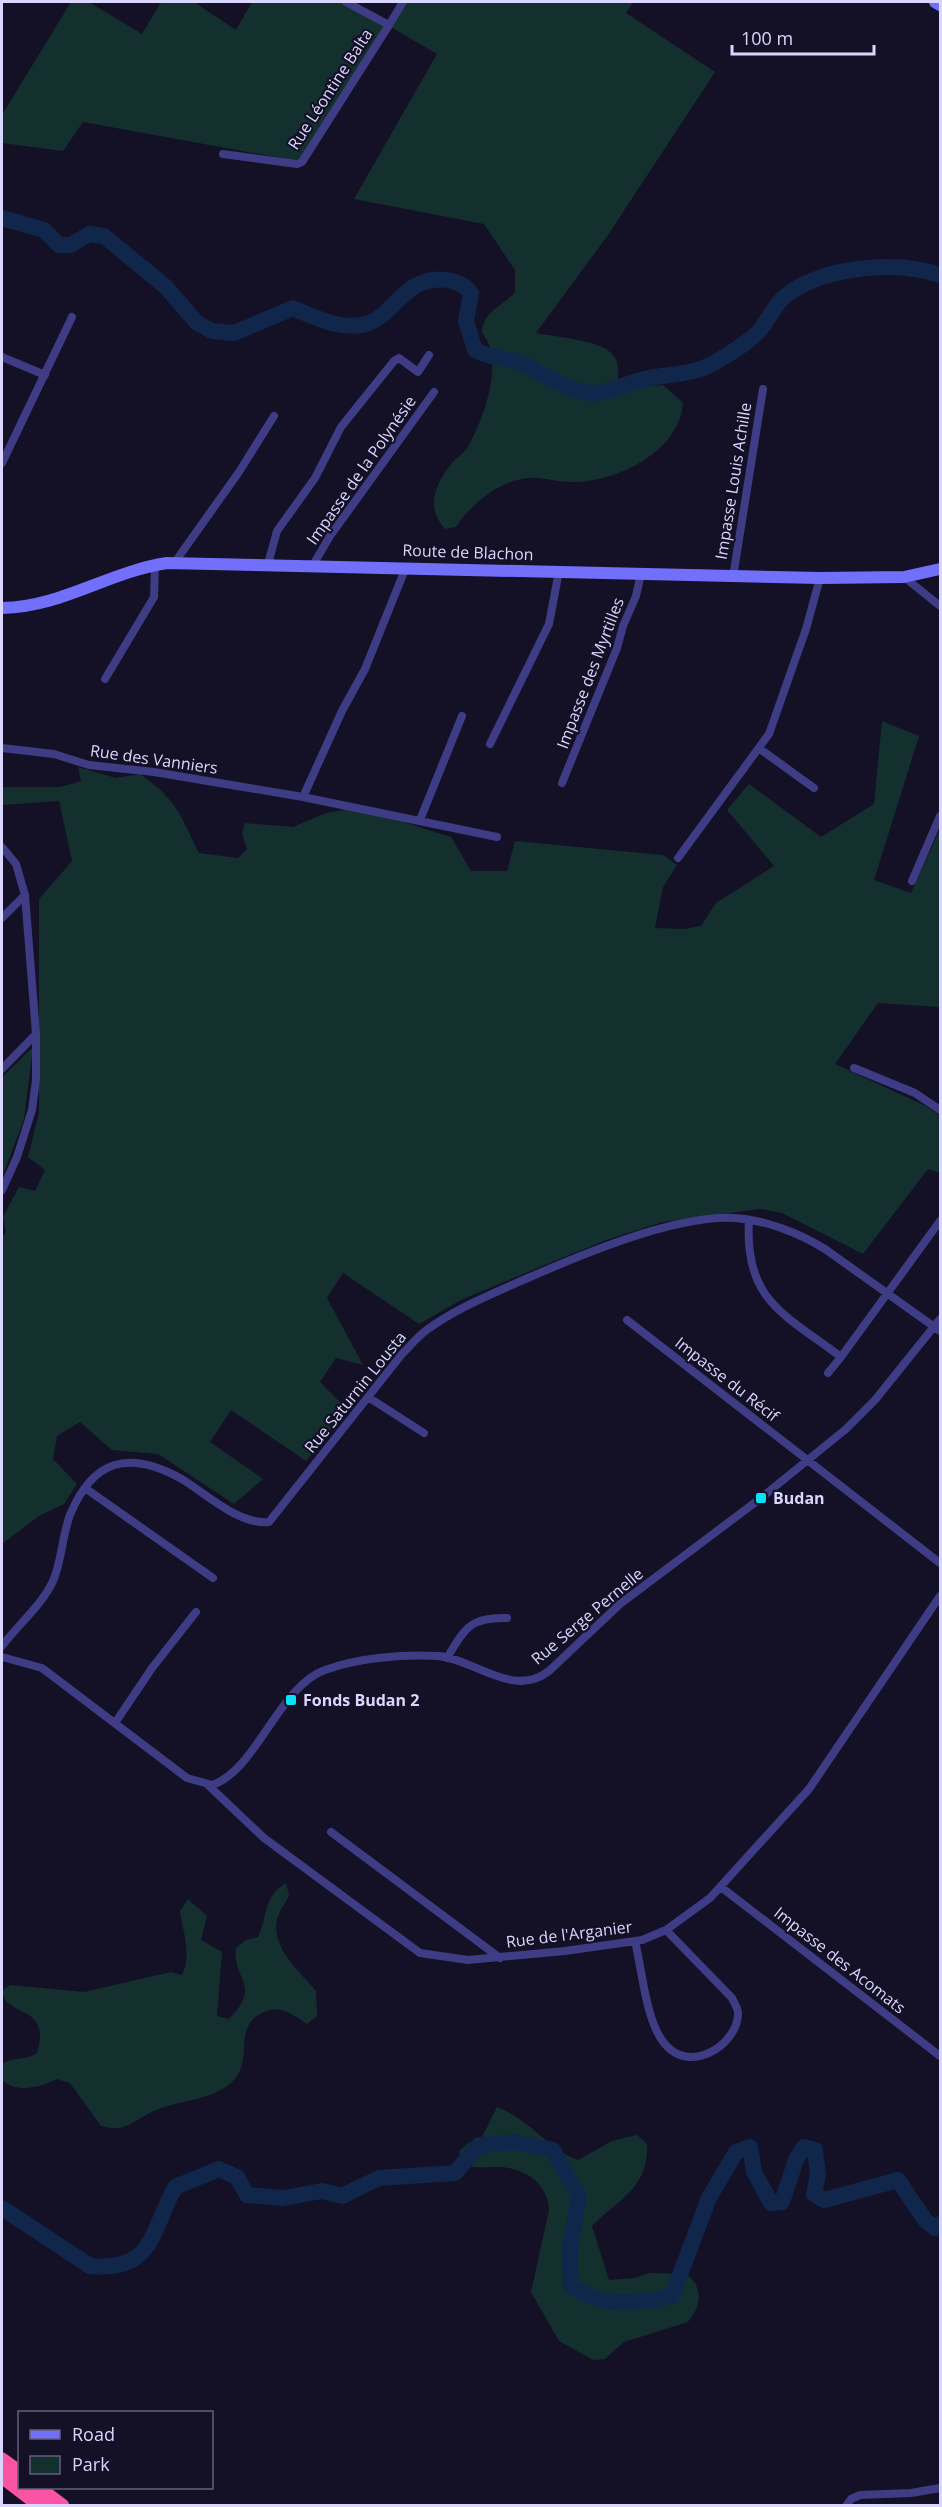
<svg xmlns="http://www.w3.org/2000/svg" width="942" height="2507" font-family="'Open Sans',sans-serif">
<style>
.green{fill:#13302f}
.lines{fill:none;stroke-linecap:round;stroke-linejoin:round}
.river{stroke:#10264a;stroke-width:16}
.street{stroke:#3e3c84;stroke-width:8}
.secondary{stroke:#7270fb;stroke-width:12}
.highway{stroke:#fb54a5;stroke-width:15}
.poi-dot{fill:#07e2f9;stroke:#141026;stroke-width:2}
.labels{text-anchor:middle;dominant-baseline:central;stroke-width:4.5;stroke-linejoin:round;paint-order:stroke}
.street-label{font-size:16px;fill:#dad6fe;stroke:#141026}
.poi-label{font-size:16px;font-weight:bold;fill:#dad6fe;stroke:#141026;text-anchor:start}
</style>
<rect width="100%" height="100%" fill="#141026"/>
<path class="green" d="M 71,2 L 89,2 L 142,34 L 161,2 L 194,2 L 236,30 L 252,2 L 346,2 L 389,25 L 403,2 L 633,2 L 626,13 L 715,72 L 608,235 L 536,333 C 555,337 607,340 615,358 C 619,364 618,374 618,381 L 628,388 L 663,385 L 683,403 C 679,452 617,482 573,482 C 556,483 538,475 522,479 C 497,483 470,505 456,527 L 445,529 C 425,507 435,484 452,463 C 457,457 464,453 468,447 C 483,420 506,359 482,333 C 482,312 502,307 515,292 L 515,270 L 484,224 L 354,199 L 437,54 L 389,26 L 300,159 L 292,160 L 83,122 L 63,151 L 2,143 L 2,115 Z
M 882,721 L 919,736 L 874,880 L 911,893 L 940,829 L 940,1007 L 878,1003 L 835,1064 L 926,1106 L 940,1116 L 940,1173 L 928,1169 L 863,1254 L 782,1213 L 760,1209 L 663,1222 L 609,1239 L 542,1266 L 461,1300 L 419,1324 L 343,1273 L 327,1298 L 363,1365 L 336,1358 L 320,1382 L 347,1409 L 306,1461 L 231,1410 L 210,1442 L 263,1479 L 234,1504 L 158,1454 L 112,1450 L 80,1422 L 57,1436 L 53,1459 L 77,1484 L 64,1504 L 39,1516 L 2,1544 L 2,1236 L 6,1233 L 3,1217 L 19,1187 L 35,1191 L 45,1170 L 28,1157 L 39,1113 L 39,899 L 72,861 L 59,801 L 2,805 L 2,787 L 60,787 L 81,781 L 78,767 L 116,778 L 140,774 C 178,801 179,813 199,853 L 238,858 L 247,849 L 242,833 L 245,823 L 293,827 L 326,813 L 349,809 L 371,812 L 451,837 L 471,871 L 507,871 L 515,841 L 663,855 L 677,865 L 663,887 L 655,928 L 684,929 L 701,926 L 716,903 L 774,866 L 727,810 L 749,784 L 821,837 L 874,804 Z
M 33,1047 L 24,1119 L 2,1178 L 2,1077 Z
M 286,1883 L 289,1895 C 286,1902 281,1909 278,1916 C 268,1945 300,1972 316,1991 L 317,2016 L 307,2024 C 292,2014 280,2004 262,2013 C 232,2028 254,2061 233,2081 C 211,2102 178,2099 152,2112 C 141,2117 132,2125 119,2128 C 113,2129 107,2127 101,2126 L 70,2083 L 57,2079 C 40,2087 18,2094 2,2080 L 2,2064 C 14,2056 25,2061 37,2053 C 52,2003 6,2019 2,1991 L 10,1985 L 84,1992 L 171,1972 L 182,1975 C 192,1955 183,1932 180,1911 L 188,1899 L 207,1916 L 201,1940 L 222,1952 L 217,2016 L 229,2019 C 263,1984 232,1981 236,1948 L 246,1940 L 258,1937 C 268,1916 263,1896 286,1883 Z
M 497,2107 C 530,2119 549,2150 578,2160 L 612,2141 L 637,2135 L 647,2144 C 649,2188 619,2199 592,2226 L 609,2280 L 635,2278 L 649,2273 L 687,2274 L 696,2284 L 699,2296 L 697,2308 L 688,2322 L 624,2342 L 605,2359 L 593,2360 L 559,2341 L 531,2292 L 549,2210 C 548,2183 524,2167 497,2167 C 483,2167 474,2169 461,2164 L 459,2151 L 468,2143 L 481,2139 Z"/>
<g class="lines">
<path class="river" d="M 2,218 L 44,230 L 59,245 L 71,245 L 89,234 L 104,236 L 166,287 L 197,323 L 212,331 L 234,333 L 293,308 C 316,318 344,332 369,323 C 387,316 397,298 412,288 C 430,276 458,276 471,293 L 466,321 L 475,350 C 490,359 507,357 523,364 C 545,374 569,393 594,393 C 609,393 623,385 637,381 C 662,373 688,377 712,364 C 728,355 748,343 760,330 C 768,320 775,305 784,297 C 823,266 895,260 940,275
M 2,2208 L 90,2266 C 154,2272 151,2231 175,2187 L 219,2169 L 237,2177 L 247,2195 L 283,2198 L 322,2191 L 342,2196 L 379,2178 L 455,2173 L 479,2145 L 515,2142 L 553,2150 L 579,2197 L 570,2248 L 571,2285 C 600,2309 637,2303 672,2296 L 709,2198 L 736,2152 L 750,2147 L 754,2172 L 771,2203 L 782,2202 L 796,2160 L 804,2147 L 815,2150 L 818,2175 L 814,2194 L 824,2200 L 898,2180 L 925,2220 L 935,2228 L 940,2224"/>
<path class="street" d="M 346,2 L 389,25 L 403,2
M 223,154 L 297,164 L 302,162 L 389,25
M 2,357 L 45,375
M 2,463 L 72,317
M 175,562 L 239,472 L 274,416
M 268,564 L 277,531 L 315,478 L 341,427 L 394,361 L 399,358 L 418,372 L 429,355
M 313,565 L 330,536 L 434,392
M 733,577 L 763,389
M 904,577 L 940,606
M 105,679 L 154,597 L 155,565
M 490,744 L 549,624 L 559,571
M 2,748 L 54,754 L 89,765 L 154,772 L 303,797 L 342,711 L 365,669 L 406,567
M 760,749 L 814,788
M 562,783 L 617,648 L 623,626 L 636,596 L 641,574
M 303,797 L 497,837
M 420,820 L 462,716
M 2,847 L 16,864 L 25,895 L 36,1034 L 36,1080 L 32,1110 L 17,1157 L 2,1190
M 678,858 L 769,734 L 806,629 L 820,578
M 912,881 L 940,816
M 2,918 L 25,895
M 854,1068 L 915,1093 L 940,1110
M 2,1069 L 36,1034
M 749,1220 C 744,1300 784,1314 841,1357 L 940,1221
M 627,1320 L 940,1563
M 828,1373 L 841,1357
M 368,1397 L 424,1433
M 85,1488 L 213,1578
M 2,1646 C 18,1625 42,1605 53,1581 C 62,1560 62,1536 70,1515 C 93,1459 129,1450 180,1478 C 206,1493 238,1525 269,1522 L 402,1354 C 410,1346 418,1336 428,1329 C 456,1309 489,1295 521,1281 C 578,1256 673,1215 735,1218 C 766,1220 799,1233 825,1249 L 940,1331
M 2,1657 L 42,1668 L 187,1778 L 212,1785 C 256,1771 279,1686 325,1670 C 358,1658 402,1654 438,1656 C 475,1659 513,1699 549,1671 L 620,1604 L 761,1498 L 846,1429 L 875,1400 L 940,1319
M 447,1658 C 465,1628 470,1617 507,1618
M 115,1723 L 152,1668 L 196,1612
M 207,1784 L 264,1838 L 420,1953 L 468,1960 L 565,1951 L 642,1940 L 666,1930 L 710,1898 L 809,1789 L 940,1596
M 331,1832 L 500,1958
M 721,1887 L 940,2056
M 635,1941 C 642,1970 646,2021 664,2043 C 689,2075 736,2046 738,2015 C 739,2009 734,2003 732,1998 L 666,1930
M 846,2506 L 851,2499 L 860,2495 L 911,2493 L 940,2488"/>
<path class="secondary" d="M 935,2 L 940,5
M 2,608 C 62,607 108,572 167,563 L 820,578 L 904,577 L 940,569"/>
<path class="highway" d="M 2,2460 L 20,2473
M 2,2476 L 41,2506
M 38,2488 L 62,2506"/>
</g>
<g class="poi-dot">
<rect x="755" y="1492" width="12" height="12" rx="3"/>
<rect x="285" y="1694" width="12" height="12" rx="3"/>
</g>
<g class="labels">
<g class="street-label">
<text transform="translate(330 89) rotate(-57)">Rue Léontine Balta</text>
<text transform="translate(361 470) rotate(-55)">Impasse de la Polynésie</text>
<text transform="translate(733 481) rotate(-81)">Impasse Louis Achille</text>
<text transform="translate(468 552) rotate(2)">Route de Blachon</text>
<text transform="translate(590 673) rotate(-69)">Impasse des Myrtilles</text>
<text transform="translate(154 759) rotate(8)">Rue des Vanniers</text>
<text transform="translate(727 1379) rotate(38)">Impasse du Récif</text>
<text transform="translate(355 1392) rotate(-51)">Rue Saturnin Lousta</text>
<text transform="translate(587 1616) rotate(-40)">Rue Serge Pernelle</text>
<text transform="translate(569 1934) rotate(-7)">Rue de l'Arganier</text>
<text transform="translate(840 1960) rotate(38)">Impasse des Acomats</text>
</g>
<g class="poi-label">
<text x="773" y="1498">Budan</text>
<text x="303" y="1700">Fonds Budan 2</text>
</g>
</g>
<rect width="942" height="2507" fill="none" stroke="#dad6fe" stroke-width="6"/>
<rect x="18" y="2411" width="195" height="78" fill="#141026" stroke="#635f7c" stroke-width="1.5"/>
<rect x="30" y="2430" width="30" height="9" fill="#7270fb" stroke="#635f7c" stroke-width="1.5"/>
<text x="72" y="2441" font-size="18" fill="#dad6fe">Road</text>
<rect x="30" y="2456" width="30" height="18" fill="#13302f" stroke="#635f7c" stroke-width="1.5"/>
<text x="72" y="2471" font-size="18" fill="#dad6fe">Park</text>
<path d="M732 45v9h142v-9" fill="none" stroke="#dad6fe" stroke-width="3"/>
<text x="741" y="45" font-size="18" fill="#dad6fe" stroke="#141026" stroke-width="4.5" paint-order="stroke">100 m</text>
</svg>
